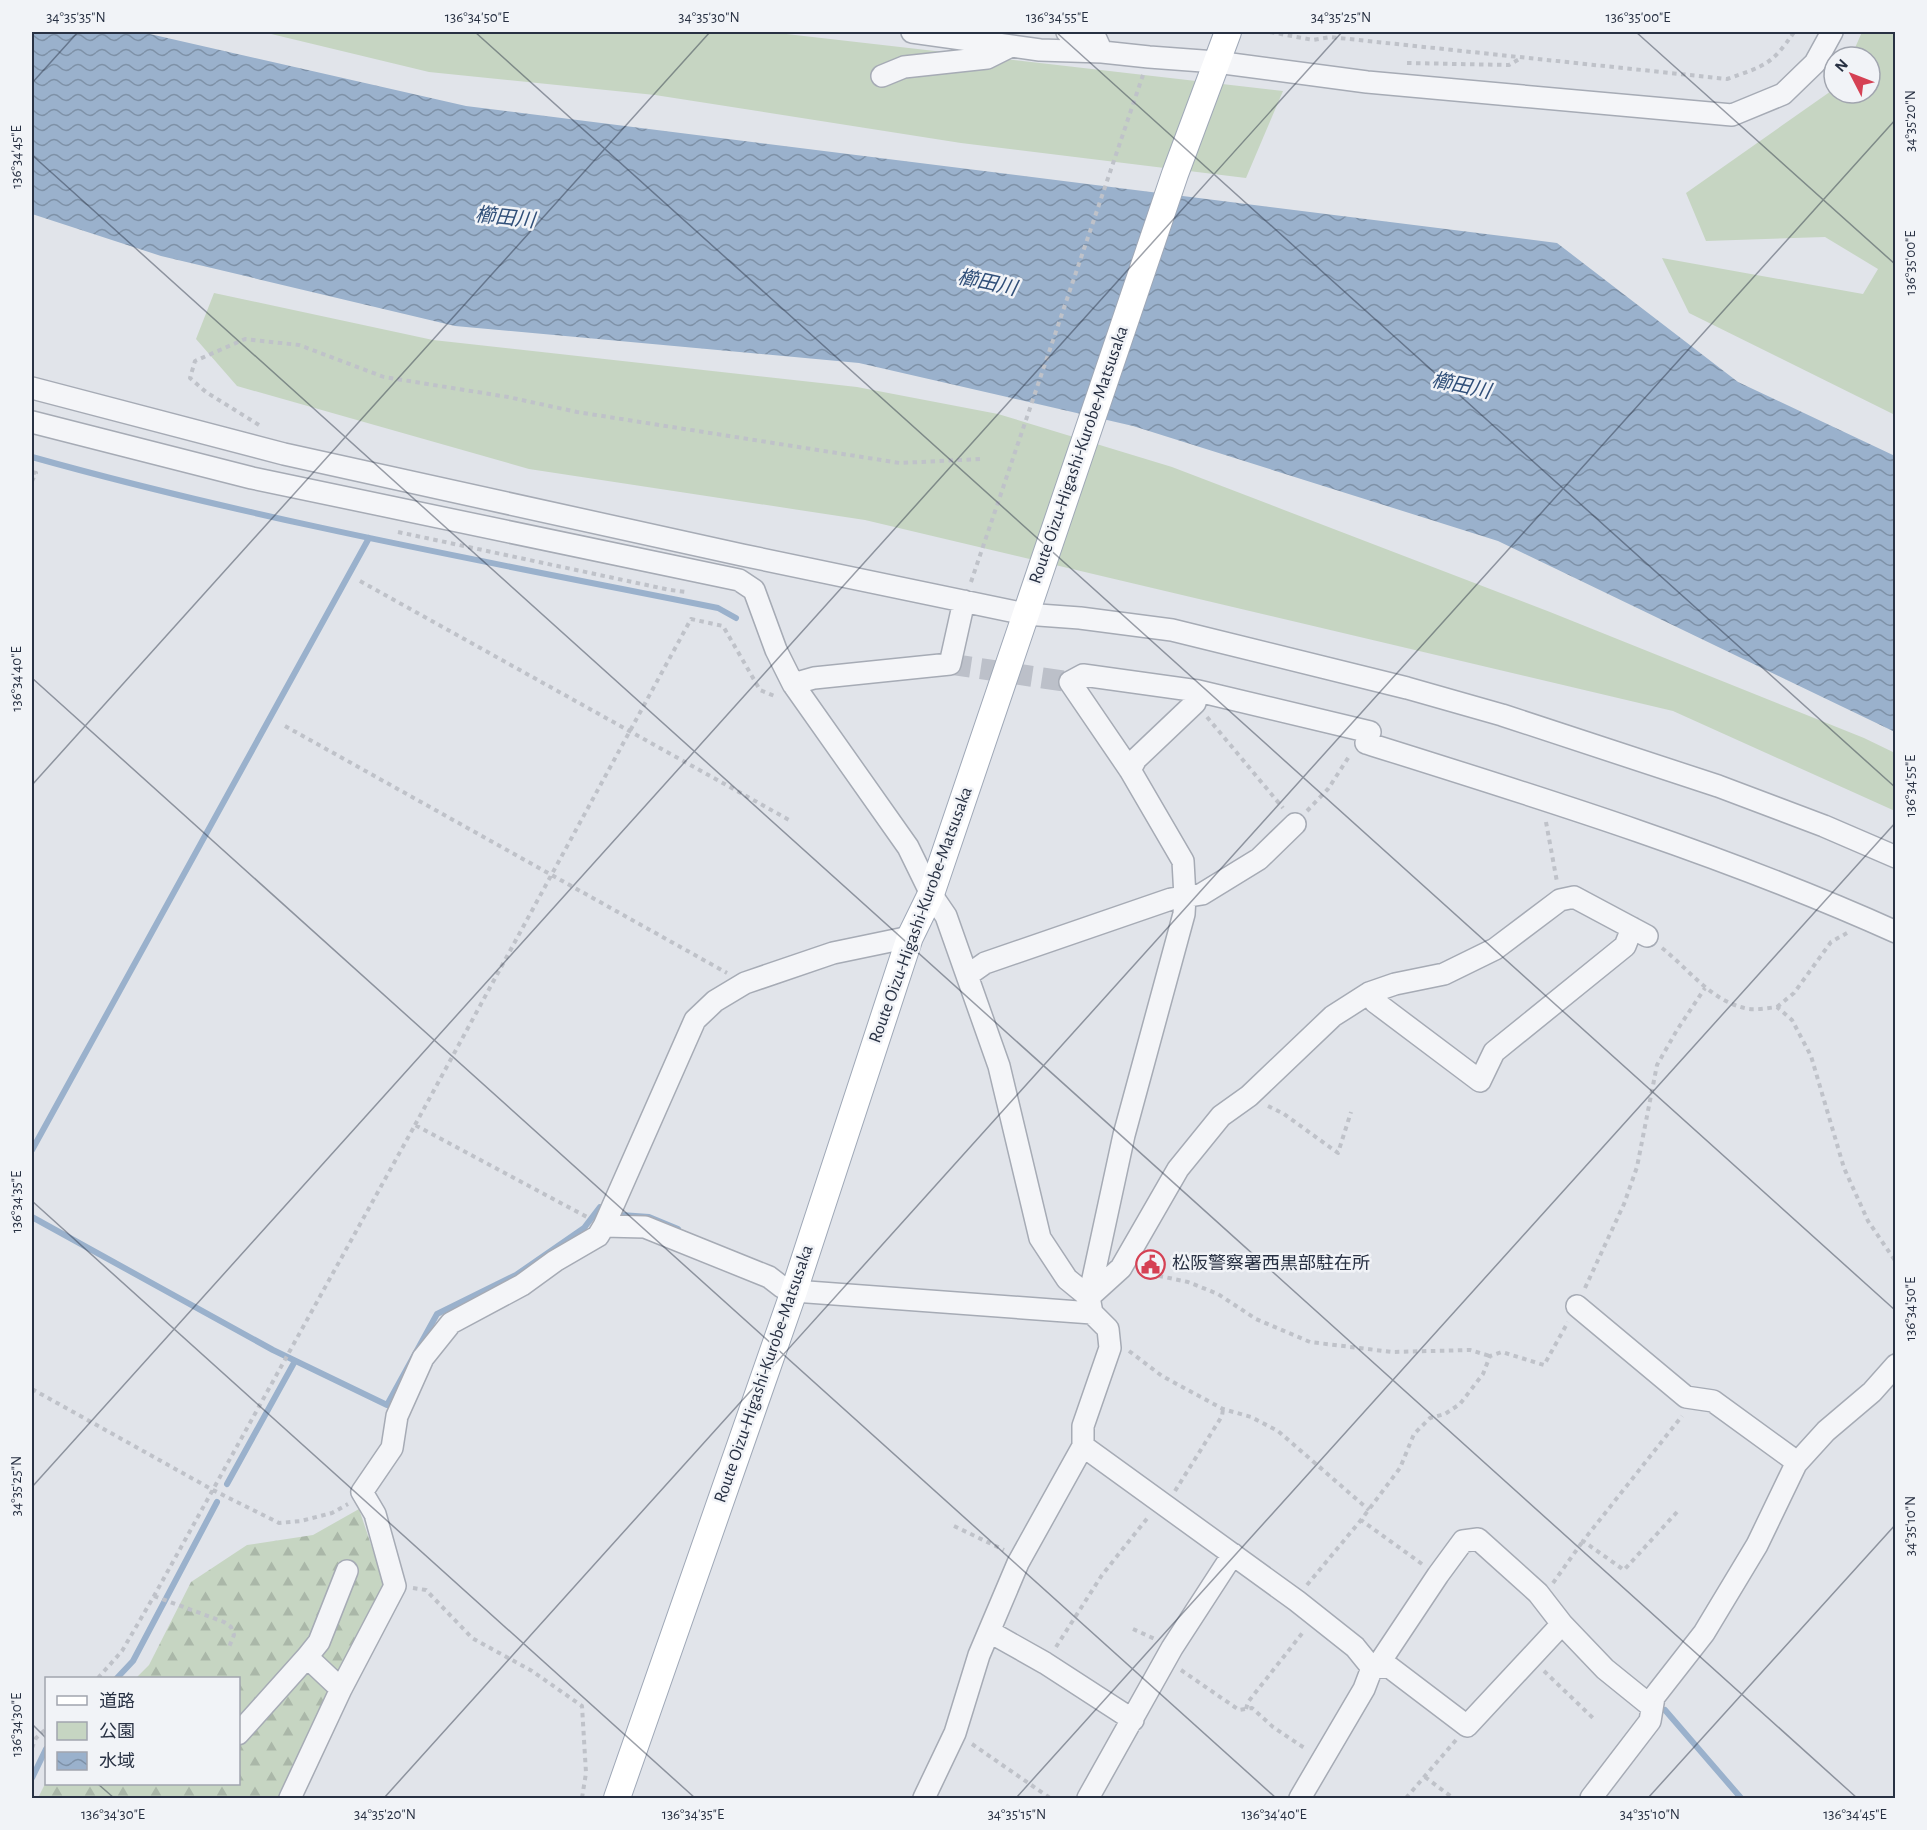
<svg xmlns="http://www.w3.org/2000/svg" width="1927" height="1830" font-family="'Alegreya Sans','Noto Sans JP',sans-serif">
<style>
.green{fill:#c6d5c2}
.forest{fill:url(#forest-firs)}
.water{fill:url(#water-waves)}
.lines{fill:none;stroke-linecap:round;stroke-linejoin:round}
.stream{stroke:#9ab1cc;stroke-width:6}
.minor-tunnel{stroke:#bcc0c9;stroke-width:21;stroke-dasharray:21 10;stroke-linecap:butt}
.minor-casing{stroke:#a6abb5;stroke-width:24}
.major-casing{stroke:#9fa8b7;stroke-width:28}
.path{stroke:#bfc2c9;stroke-width:4;stroke-dasharray:4.5 4.5;stroke-linecap:butt}
.minor{stroke:#f4f5f8;stroke-width:21}
.major{stroke:#fff;stroke-width:26}
.ticks{fill:none;stroke:#283143;stroke-width:1.5;stroke-opacity:0.45}
.labels{text-anchor:middle;dominant-baseline:central;stroke-width:5;stroke-linejoin:round;paint-order:stroke}
.street-label{font-size:18px;fill:#283143;stroke:#f1f3f7}
.poi-label{font-size:18px;fill:#283143;stroke:#f1f3f7;text-anchor:start}
.water-label{font-size:20px;font-style:italic;fill:#304f79;stroke:#f1f3f7}
.neatline{fill:none;stroke:#283143;stroke-width:2}
.ticks-label{font-size:15px;text-anchor:middle;fill:#283143}
</style>
<defs>
<pattern id="forest-firs" width="22" height="20" patternUnits="userSpaceOnUse" patternTransform="scale(1.5)"><rect width="22" height="20" fill="#c6d5c2"/><path d="M5 1l3.5 6h-7zM16 11l3.5 6h-7z" fill="#aab7a8"/></pattern>
<pattern id="water-waves" width="16" height="10" patternUnits="userSpaceOnUse" patternTransform="scale(1.5)"><rect width="16" height="10" fill="#9ab1cc"/><path d="M0 5q4-4 8 0t8 0" fill="none" stroke="#7e91a7"/></pattern>
</defs>
<rect width="100%" height="100%" fill="#e1e4ea"/>
<path class="green" d="M 263,32 L 769,32 L 1283,91 L 1246,178 L 961,143 L 655,95 L 429,72 Z
M 1862,32 L 1895,32 L 1895,415 L 1689,313 L 1662,258 L 1863,294 L 1878,269 L 1825,237 L 1706,241 L 1686,193 L 1834,89 L 1834,93 L 1870,93 L 1870,57 L 1851,57 Z
M 214,293 L 433,340 L 857,387 L 998,414 L 1172,467 L 1550,612 L 1864,738 L 1895,753 L 1895,811 L 1673,711 L 865,520 L 529,469 L 237,386 L 196,339 Z"/>
<path class="forest" d="M 359,1509 L 384,1583 L 279,1798 L 38,1798 L 46,1782 L 46,1784 L 238,1784 L 238,1678 L 136,1678 L 149,1665 L 191,1582 L 247,1545 L 313,1535 Z"/>
<path class="water" d="M 32,32 L 141,32 L 466,106 L 1557,243 L 1738,382 L 1895,456 L 1895,732 L 1498,541 L 1133,426 L 859,363 L 455,326 L 161,256 L 32,214 Z"/>
<g class="lines">
<path class="stream" d="M 32,457 C 257,520 488,562 718,608 L 736,618
M 32,1150 L 369,538
M 621,1215 L 649,1217 L 678,1229
M 32,1217 L 273,1350 L 387,1405 L 437,1314 L 516,1275 L 584,1228 L 600,1207 L 602,1208
M 227,1484 L 295,1361
M 117,1678 L 133,1661 L 217,1502
M 1665,1710 L 1741,1798
M 32,1778 L 46,1749"/>
<path class="minor-tunnel" d="M 950,664 L 1070,682"/>
<defs>
<path id="minor" d="M 912,32 L 1040,50 L 1102,52 L 1149,57 L 1216,62 L 1367,82 L 1732,115 L 1783,94 L 1815,63 L 1832,32
M 1067,32 L 1096,39 L 1102,52
M 882,76 L 904,67 L 987,58 L 1011,46
M 32,388 L 284,454 L 742,555 L 1025,614 L 1080,618 L 1172,630 L 1407,688 L 1502,715 L 1718,786 L 1824,826 L 1896,857
M 32,422 L 252,478 L 739,580 L 754,590 L 776,650 L 793,684 L 908,847 L 931,894 L 946,916 L 999,1066 L 1040,1238 L 1067,1279 L 1089,1297
M 793,684 L 814,678 L 950,664 L 964,601
M 1130,770 L 1136,759 L 1195,703 L 1198,691
M 968,975 L 985,963 L 1171,899 L 1202,894 L 1259,859 L 1295,824
M 1369,993 L 1375,1002 L 1480,1081 L 1494,1052 L 1625,946 L 1632,928
M 604,1226 L 645,1227 L 769,1277 L 782,1287 L 794,1291 L 1092,1313
M 1089,1297 L 1121,1268 L 1178,1169 L 1221,1116 L 1249,1096 L 1333,1016 L 1369,993 L 1395,984 L 1444,974 L 1495,949 L 1560,900 L 1574,897 L 1647,936
M 1577,1306 L 1686,1397 L 1713,1401 L 1790,1457 L 1796,1464
M 1083,1446 L 1297,1601 L 1355,1647 L 1372,1668
M 990,1632 L 1045,1663 L 1133,1720
M 307,1657 L 319,1642 L 347,1571
M 1372,1668 L 1388,1666 L 1467,1726 L 1562,1624
M 238,1734 L 307,1657 L 341,1689
M 290,1798 L 341,1689 L 395,1586 L 375,1514 L 362,1492 L 392,1448 L 397,1416 L 423,1358 L 451,1323 L 522,1285 L 555,1261 L 598,1236 L 604,1226 L 695,1020 L 715,1001 L 745,983 L 833,953 L 910,937
M 924,1798 L 955,1733 L 979,1655 L 1018,1563 L 1083,1446 L 1083,1426 L 1110,1348 L 1108,1329 L 1092,1313 L 1089,1297 L 1124,1135 L 1184,914 L 1185,897 L 1183,861 L 1130,770 L 1070,682 L 1083,675 L 1198,691 L 1370,732 L 1366,743 C 1545,799 1725,855 1896,932
M 1088,1798 L 1172,1648 L 1233,1554
M 1300,1798 L 1364,1689 L 1372,1668 L 1382,1659 L 1438,1575 L 1463,1541 L 1478,1539 L 1538,1593 L 1562,1624 L 1605,1669 L 1652,1707
M 1591,1798 L 1650,1721 L 1654,1697 L 1704,1633 L 1757,1545 L 1796,1464 L 1826,1431 L 1872,1392 L 1896,1365"/>
<path id="major" d="M 617,1798 L 794,1291 L 910,937 L 931,894 L 1175,174 L 1228,32"/>
</defs>
<use href="#minor" class="minor-casing"/>
<use href="#major" class="major-casing"/>
<path class="path" d="M 1270,32 L 1313,40 L 1330,37 L 1727,79 C 1764,66 1772,65 1794,32
M 1407,63 L 1509,65 L 1523,57
M 259,425 L 206,392 L 190,378 L 195,361 L 245,339 L 299,345 L 384,377 L 508,397 L 577,412 L 900,463 L 980,459
M 32,472 L 36,473 L 32,481
M 398,532 L 670,590 L 687,592
M 360,581 L 791,821
M 971,582 L 1143,75
M 1207,717 L 1283,808
M 285,726 L 727,973
M 1307,811 L 1328,789 L 1350,755
M 1546,822 L 1557,882
M 1662,948 C 1690,970 1711,1002 1749,1009 C 1757,1010 1768,1008 1777,1007 L 1792,1020 L 1811,1056 L 1844,1168 L 1868,1221 L 1896,1262
M 1777,1007 L 1794,993 L 1831,942 L 1847,933
M 1268,1106 L 1284,1114 L 1338,1153 L 1351,1112
M 415,1125 L 691,619 L 723,626 L 760,690 L 777,697
M 1141,1272 L 1188,1282 L 1218,1294 L 1256,1319 L 1310,1342 L 1392,1352 L 1470,1350 L 1490,1356
M 1585,1288 L 1624,1204 L 1637,1167 L 1657,1065 L 1677,1030 L 1705,988
M 1129,1351 L 1162,1376 L 1223,1409 L 1251,1417 L 1278,1431 L 1369,1510
M 32,1389 L 213,1490 L 279,1523 L 301,1521 L 332,1513 L 348,1504
M 1175,1491 L 1222,1416 L 1223,1409
M 1677,1512 L 1624,1570 L 1583,1541 L 1682,1416
M 954,1526 L 1004,1550
M 1422,1564 L 1361,1520 L 1400,1468 L 1414,1434 L 1430,1418 L 1445,1414 L 1460,1404 L 1483,1374 L 1490,1356 L 1502,1352 L 1544,1365 L 1568,1322
M 1553,1583 L 1583,1541
M 1307,1585 L 1361,1520
M 413,1588 L 426,1590 L 472,1638 L 532,1671 L 582,1706 L 586,1773 L 582,1798
M 154,1596 L 224,1622 L 231,1627 L 234,1635 L 229,1647
M 1133,1629 L 1155,1639
M 1056,1647 L 1102,1575 L 1149,1516
M 1181,1670 L 1239,1710 L 1252,1708 L 1273,1727 L 1306,1749
M 1544,1671 L 1594,1719
M 98,1678 L 122,1651 L 154,1596 L 415,1125 L 587,1217
M 1246,1709 L 1248,1702 L 1304,1631
M 972,1744 L 1050,1798
M 32,1748 L 36,1738 L 46,1729
M 1425,1777 L 1453,1798
M 1406,1798 L 1456,1740"/>
<use href="#minor" class="minor"/>
<use href="#major" class="major"/>
</g>
<path class="ticks" d="M 475,32 L 1896,1311M 1056,32 L 1896,788M 1636,32 L 1896,265M 32,83 L 78,32M 32,155 L 1857,1798M 32,678 L 1276,1798M 32,785 L 710,32M 32,1201 L 695,1798M 32,1487 L 1342,32M 32,1724 L 46,1738M 98,1784 L 114,1798M 384,1798 L 1896,119M 1016,1798 L 1896,822M 1648,1798 L 1896,1524"/>
<defs>
<symbol id="civic-ring" viewBox="-11 -11 22 22"><circle r="9.5" fill="#f1f3f7" stroke="#d54154" stroke-width="1.5"/><path d="M-.6-6.5H3V-4.5H.6V-3L4-1V1h2V6H-6V1h2V-1L-.6-3ZM-1.2 2.5V6h2.4V2.5Z" fill="#d54154"/></symbol>
</defs>
<g fill-rule="evenodd">
<use href="#civic-ring" x="1134" y="1248" width="33" height="33"/>
</g>
<g class="labels">
<g class="street-label">
<text transform="translate(1079 455) rotate(-71)">Route Oizu-Higashi-Kurobe-Matsusaka</text>
<text transform="translate(921 915) rotate(-70)">Route Oizu-Higashi-Kurobe-Matsusaka</text>
<text transform="translate(764 1374) rotate(-71)">Route Oizu-Higashi-Kurobe-Matsusaka</text>
</g>
<g class="poi-label">
<text x="1172" y="1264">松阪警察署西黒部駐在所</text>
</g>
<g class="water-label">
<text transform="translate(505 218) rotate(6)">櫛田川</text>
<text transform="translate(987 283) rotate(12)">櫛田川</text>
<text transform="translate(1461 386) rotate(12)">櫛田川</text>
</g>
</g>
<rect width="1927" height="1830" fill="none" stroke="#f1f3f7" stroke-width="66"/>
<rect x="45" y="1677" width="195" height="108" fill="#f1f3f7" stroke="#a1a5af" stroke-width="1.5"/>
<rect x="57" y="1696" width="30" height="9" fill="#ffffff" stroke="#a1a5af" stroke-width="1.5"/>
<text x="99" y="1707" font-size="18" fill="#283143">道路</text>
<rect x="57" y="1722" width="30" height="18" fill="#c6d5c2" stroke="#a1a5af" stroke-width="1.5"/>
<text x="99" y="1737" font-size="18" fill="#283143">公園</text>
<rect x="57" y="1752" width="30" height="18" fill="url(#water-waves)" stroke="#a1a5af" stroke-width="1.5"/>
<text x="99" y="1767" font-size="18" fill="#283143">水域</text>
<g transform="translate(1852 75) rotate(312)"><circle r="28" fill="#f1f3f7" stroke="#a1a5af" stroke-width="1.5"/>
<path d="M0-4.5L10 22L0 15L-10 22Z" fill="#d54154"/>
<text y="-9" font-size="16" font-weight="bold" text-anchor="middle" fill="#283143">N</text>
</g>
<rect x="33" y="33" width="1861" height="1764" class="neatline"/>
<g class="ticks-label">
<text x="76" y="22">34°35'35"N</text>
<text x="477" y="22">136°34'50"E</text>
<text x="709" y="22">34°35'30"N</text>
<text x="1057" y="22">136°34'55"E</text>
<text x="1341" y="22">34°35'25"N</text>
<text x="1638" y="22">136°35'00"E</text>
<text transform="translate(1910 121) rotate(-90)" y="5">34°35'20"N</text>
<text transform="translate(16 157) rotate(-90)" y="5">136°34'45"E</text>
<text transform="translate(1910 263) rotate(-90)" y="5">136°35'00"E</text>
<text transform="translate(16 679) rotate(-90)" y="5">136°34'40"E</text>
<text transform="translate(1910 786) rotate(-90)" y="5">136°34'55"E</text>
<text transform="translate(16 1202) rotate(-90)" y="5">136°34'35"E</text>
<text transform="translate(1910 1309) rotate(-90)" y="5">136°34'50"E</text>
<text transform="translate(16 1486) rotate(-90)" y="5">34°35'25"N</text>
<text transform="translate(1910 1526) rotate(-90)" y="5">34°35'10"N</text>
<text transform="translate(16 1725) rotate(-90)" y="5">136°34'30"E</text>
<text x="113" y="1819">136°34'30"E</text>
<text x="385" y="1819">34°35'20"N</text>
<text x="693" y="1819">136°34'35"E</text>
<text x="1017" y="1819">34°35'15"N</text>
<text x="1274" y="1819">136°34'40"E</text>
<text x="1650" y="1819">34°35'10"N</text>
<text x="1855" y="1819">136°34'45"E</text>
</g>
</svg>
